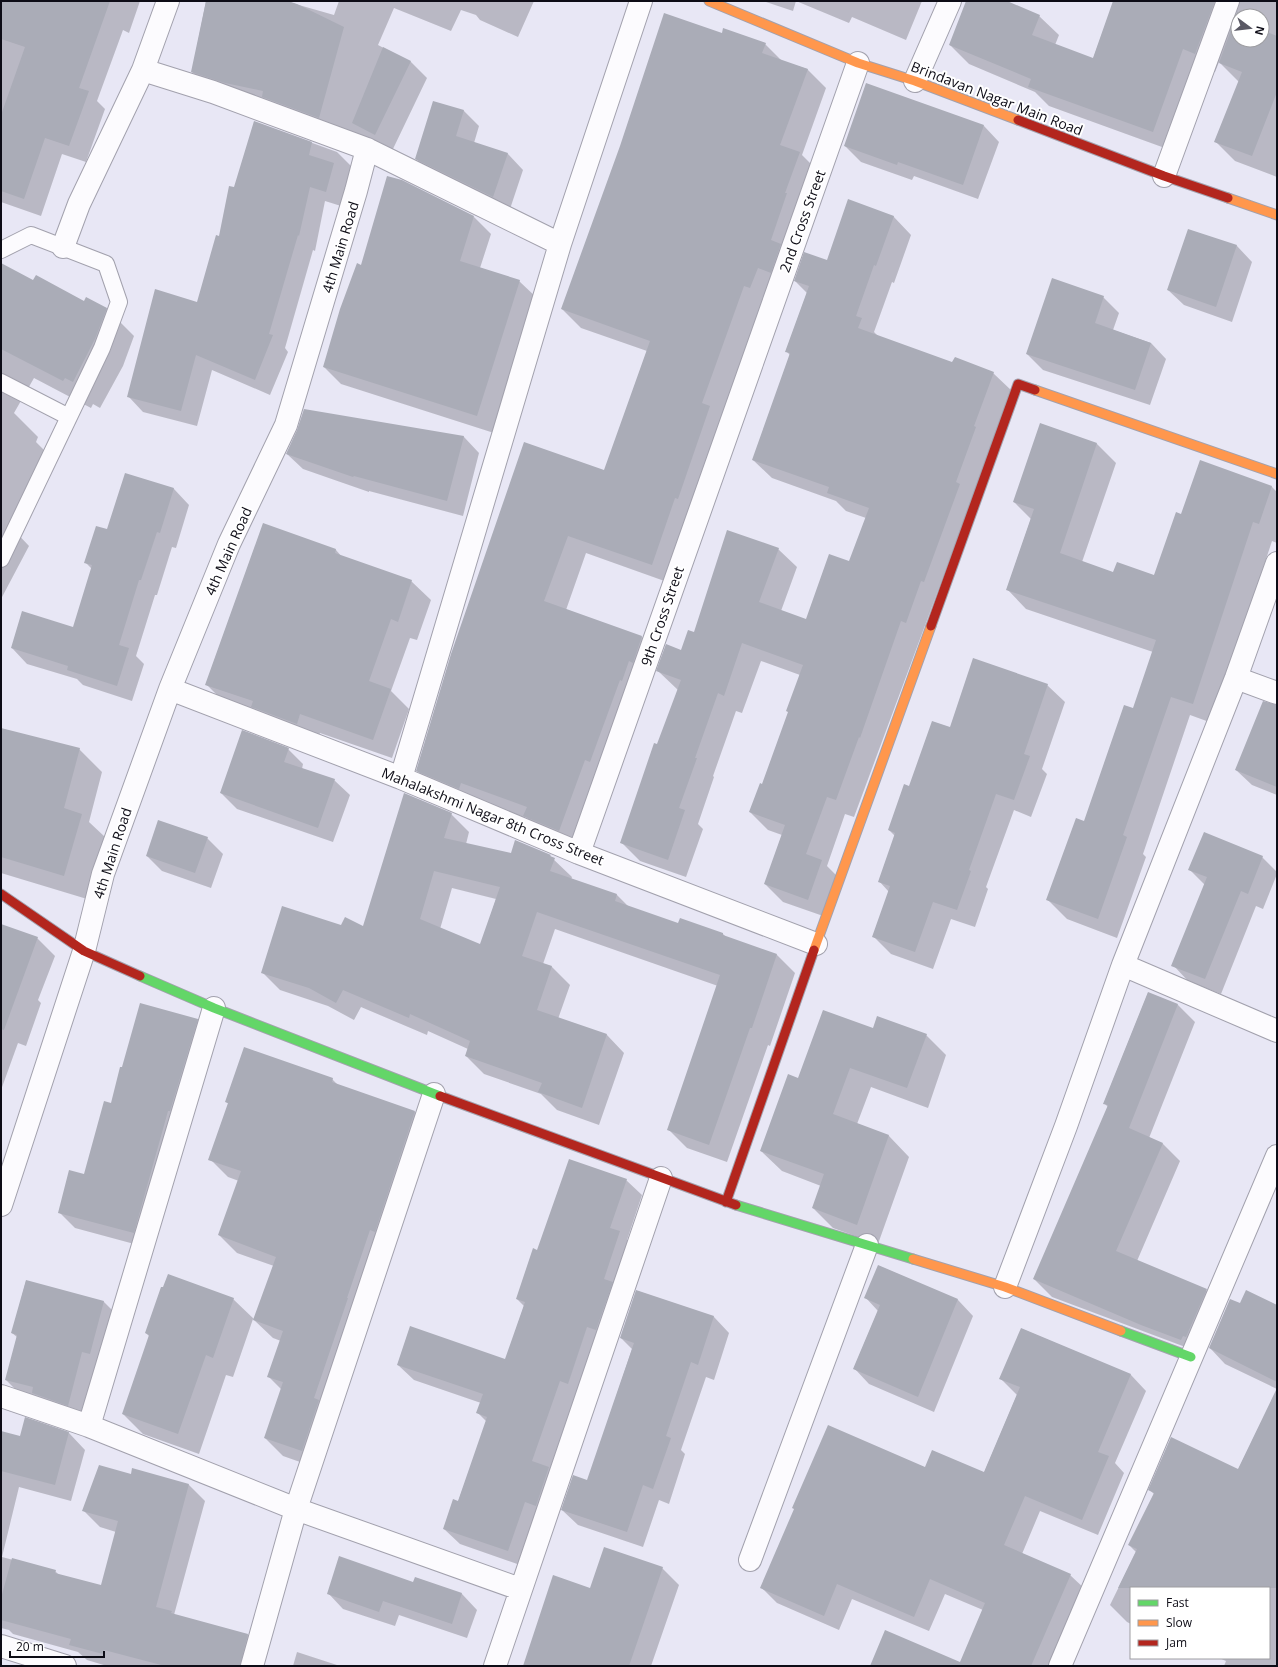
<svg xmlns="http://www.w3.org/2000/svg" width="1278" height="1667" font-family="'Open Sans',sans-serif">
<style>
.shadow{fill:#0003;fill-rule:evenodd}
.building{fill:#aaacb7;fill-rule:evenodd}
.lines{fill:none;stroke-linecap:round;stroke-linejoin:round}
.lane-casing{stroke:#a2a1ad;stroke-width:18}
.street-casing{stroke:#a2a1ad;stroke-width:24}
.fast-casing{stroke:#a2a1ad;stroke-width:11}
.slow-casing{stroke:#a2a1ad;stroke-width:11}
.jam-casing{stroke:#a2a1ad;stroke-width:11}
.lane{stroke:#fcfbfe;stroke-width:16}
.street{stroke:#fcfbfe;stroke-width:22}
.fast{stroke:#63d668;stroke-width:9}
.slow{stroke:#ff974d;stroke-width:9}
.jam{stroke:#b3261e;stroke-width:9}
.labels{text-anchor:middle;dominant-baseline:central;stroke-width:4;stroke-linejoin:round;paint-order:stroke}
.street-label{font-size:14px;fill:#0d0c16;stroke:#fff}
</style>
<rect width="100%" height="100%" fill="#e8e7f5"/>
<path class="shadow" d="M 1,1 L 140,1 L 129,33 L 123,30 L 97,101 L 105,109 L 86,162 L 62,154 L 41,216 L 1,202 Z
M 206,1 L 285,1 L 334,15 L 339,1 L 534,1 L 518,37 L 480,20 L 476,15 L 461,10 L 451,31 L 394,8 L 378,45 L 411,62 L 427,78 L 392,151 L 209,88 L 192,72 Z
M 763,1 L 796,1 L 793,11 Z
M 796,1 L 922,1 L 906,40 L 852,17 L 849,23 Z
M 968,1 L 1004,1 L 1039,16 L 1059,35 L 1055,45 L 1093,59 L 1114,1 L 1277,1 L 1277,177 L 1235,161 L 1215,141 L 1239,82 L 1219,62 L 1215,72 L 1203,67 L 1173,151 L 1049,106 L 1035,92 L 969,64 L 950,45 ZM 1238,16 L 1262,16 L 1262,40 L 1238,40 Z
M 722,35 L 765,44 L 782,61 L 807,69 L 826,88 L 802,155 L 818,171 L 670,583 L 586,553 L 566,610 L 642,637 L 660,655 L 578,849 L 543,834 L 527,818 L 479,801 L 436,789 L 417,771 L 605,471 L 647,351 L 581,328 L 562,309 Z
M 434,102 L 464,111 L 479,126 L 474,143 L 508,154 L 523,170 L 509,212 L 432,174 L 416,159 Z
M 255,122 L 337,152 L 353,168 L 341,206 L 325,201 L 315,251 L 313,250 L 285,348 L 288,352 L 270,395 L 212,370 L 197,426 L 143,412 L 128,396 L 198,303 L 220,238 Z
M 984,126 L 999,142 L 978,199 L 914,176 L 912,180 L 861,162 L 845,146 Z
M 893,216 L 911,235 L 894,283 L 892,282 L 874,332 L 879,337 L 953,363 L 993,373 L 1012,391 L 854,817 L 845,814 L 827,866 L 840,879 L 826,917 L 783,902 L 765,884 L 782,835 L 768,830 L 750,812 L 763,785 L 789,713 L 800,675 L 761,661 L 742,713 L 736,711 L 713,776 L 714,777 L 698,824 L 703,829 L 686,877 L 640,861 L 621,842 L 678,690 L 658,671 L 682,651 L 694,633 L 778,549 L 797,567 L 781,611 L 806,620 L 850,562 L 866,518 L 846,511 L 836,501 L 772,478 L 753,460 L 790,355 L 786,351 L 807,293 L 795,281 L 827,261 Z
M 474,217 L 491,234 L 480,268 L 519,281 L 537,298 L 494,433 L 341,384 L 324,367 L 362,266 Z
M 1189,230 L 1237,246 L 1252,262 L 1232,322 L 1184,305 L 1168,290 Z
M 1,264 L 33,282 L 84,302 L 106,308 L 134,336 L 123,366 L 100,408 L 93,404 L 91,408 L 34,378 L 14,413 L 38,437 L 36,442 L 50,456 L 12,528 L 29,546 L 1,599 Z
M 1103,297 L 1119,313 L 1113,330 L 1151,343 L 1166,359 L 1150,405 L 1043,370 L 1027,354 Z
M 305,410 L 464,437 L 479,453 L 463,516 L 369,491 L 369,492 L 303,469 L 287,454 L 298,431 Z
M 1041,424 L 1097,444 L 1116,463 L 1082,562 L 1114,573 L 1154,576 L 1182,515 L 1200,462 L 1272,487 L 1277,492 L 1277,543 L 1272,541 L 1212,723 L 1190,715 L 1143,854 L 1146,857 L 1117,938 L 1067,919 L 1048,900 L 1085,823 L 1134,709 L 1153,652 L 1026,609 L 1007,589 L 1031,519 L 1014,502 Z
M 126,474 L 174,489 L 189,505 L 176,548 L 172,547 L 157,595 L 155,595 L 136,656 L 144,664 L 132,701 L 83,685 L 77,679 L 27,664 L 12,648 L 74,628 L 92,569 L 85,562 L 108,530 Z
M 263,525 L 336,550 L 342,557 L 411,581 L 431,600 L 417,640 L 410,638 L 391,691 L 409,709 L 392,758 L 320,733 L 316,743 L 225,703 L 206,684 Z
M 1047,685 L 1065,702 L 1042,769 L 1047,774 L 1031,817 L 1014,810 L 986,887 L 988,889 L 975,927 L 951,919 L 933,969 L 891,954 L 873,936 L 889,892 L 879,881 L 895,836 L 889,830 L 910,787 L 950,728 Z
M 1277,706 L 1277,795 L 1252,785 L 1236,770 Z
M 1,729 L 79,749 L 102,772 L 89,822 L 105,837 L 87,899 L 1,873 Z
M 288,749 L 303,764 L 302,769 L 334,780 L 350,795 L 333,842 L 237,809 L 221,793 Z
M 451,814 L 469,832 L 466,844 L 512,854 L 516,841 L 550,856 L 572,877 L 571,880 L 617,895 L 629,907 L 679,925 L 723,934 L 727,938 L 777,955 L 795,973 L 770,1046 L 768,1045 L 727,1162 L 687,1148 L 669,1130 L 718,986 L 555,929 L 543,964 L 552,967 L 570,985 L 558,1019 L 607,1035 L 624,1053 L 599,1125 L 557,1110 L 541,1094 L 484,1074 L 466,1056 L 468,1049 L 428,1031 L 427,1035 L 361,1007 L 354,1020 L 328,1006 L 280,990 L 262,972 L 341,926 L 364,928 ZM 452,888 L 496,899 L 481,946 L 440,929 Z
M 207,838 L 223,854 L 211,888 L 162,871 L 147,856 Z
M 1262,857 L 1277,872 L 1277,874 L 1263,909 L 1256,906 L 1221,994 L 1188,981 L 1173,965 L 1205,885 L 1190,870 Z
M 1,925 L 37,938 L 55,956 L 38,1000 L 41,1003 L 26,1046 L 18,1043 L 1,1090 Z
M 1148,993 L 1178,1005 L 1195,1022 L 1149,1138 L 1163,1144 L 1180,1161 L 1137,1261 L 1206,1290 L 1224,1307 L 1204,1354 L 1052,1297 L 1034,1279 L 1108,1107 L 1104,1103 Z
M 197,1019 L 213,1035 L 149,1248 L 75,1228 L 59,1212 L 85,1175 L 111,1104 Z
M 926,1035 L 946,1055 L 928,1108 L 871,1087 L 857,1124 L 889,1136 L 909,1157 L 878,1244 L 833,1228 L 813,1208 L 821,1186 L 782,1171 L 761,1151 L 799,1079 Z
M 332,1079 L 338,1085 L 415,1112 L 433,1130 L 320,1469 L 283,1456 L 265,1438 L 282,1390 L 269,1377 L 281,1341 L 273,1338 L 253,1319 L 233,1377 L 226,1375 L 199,1454 L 143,1434 L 123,1414 L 150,1337 L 146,1333 L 233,1299 L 255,1320 L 274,1266 L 237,1253 L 219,1235 L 239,1181 L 228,1177 L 210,1159 L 229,1104 L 226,1102 Z
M 626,1180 L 642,1195 L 627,1240 L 635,1248 L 575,1396 L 550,1469 L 564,1484 L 523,1566 L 460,1544 L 444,1529 L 458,1502 L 487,1422 L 478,1413 L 481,1403 L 414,1380 L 398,1365 L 506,1360 L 524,1306 L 517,1299 L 538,1251 Z
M 879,1266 L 958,1300 L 973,1316 L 934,1412 L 869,1384 L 854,1368 L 878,1311 L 866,1298 Z
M 26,1281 L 104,1302 L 124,1322 L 88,1425 L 26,1400 L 6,1380 L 17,1337 L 12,1333 Z
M 637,1291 L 714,1317 L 729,1333 L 714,1380 L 706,1377 L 681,1450 L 685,1454 L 669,1504 L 659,1500 L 643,1547 L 578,1525 L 562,1510 L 588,1481 L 632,1349 L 621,1338 Z
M 1240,1304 L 1277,1307 L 1277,1389 L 1225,1364 L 1210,1348 Z
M 1022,1329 L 1131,1375 L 1146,1391 L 1115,1463 L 1124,1473 L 1098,1535 L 1040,1511 L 1022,1554 L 1070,1575 L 1086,1590 L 1059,1641 L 1049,1666 L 959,1666 L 983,1610 L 945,1594 L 929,1631 L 852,1599 L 839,1630 L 777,1603 L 762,1588 L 925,1468 L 984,1473 L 1017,1395 L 1001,1379 Z
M 1277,1390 L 1277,1666 L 1224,1666 L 1226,1661 L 1219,1658 L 1269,1658 L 1269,1588 L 1131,1588 L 1131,1624 L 1127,1622 L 1110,1605 L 1136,1552 L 1129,1545 L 1154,1494 L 1150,1490 L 1238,1470 Z
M 1,1432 L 21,1437 L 69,1433 L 85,1450 L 71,1501 L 19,1487 L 2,1557 L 55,1571 L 59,1575 L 102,1586 L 116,1532 L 100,1527 L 84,1511 L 131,1475 L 189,1485 L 205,1501 L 174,1615 L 248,1635 L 264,1651 L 260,1666 L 107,1666 L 87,1660 L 78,1652 L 13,1634 L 9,1630 L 1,1628 Z
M 662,1568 L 679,1585 L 651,1666 L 524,1666 L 591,1589 Z
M 416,1578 L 462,1594 L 477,1610 L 467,1638 L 399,1615 L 395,1626 L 343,1609 L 328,1593 L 414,1584 Z
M 297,1652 L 340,1666 L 293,1666 Z"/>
<path class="building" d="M 1,1 L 110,1 L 79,88 L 89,91 L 69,146 L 45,138 L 24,199 L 1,191 L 1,115 L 25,47 L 1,39 Z
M 206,1 L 288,1 L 297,4 L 344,27 L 319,118 L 262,97 L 263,91 L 225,83 L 191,72 Z
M 966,1 L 1007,1 L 1040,15 L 1032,35 L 1093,58 L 1113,1 L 1215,1 L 1195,54 L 1183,49 L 1153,132 L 1028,87 L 1031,79 L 949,45 Z
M 1238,10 L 1238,40 L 1262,40 L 1262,30 L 1277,36 L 1277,92 L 1252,156 L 1214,142 L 1242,72 L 1219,63 Z
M 664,13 L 722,33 L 723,28 L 766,43 L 762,53 L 808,69 L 780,145 L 800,152 L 785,193 L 787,193 L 771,240 L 781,244 L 771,273 L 758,268 L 750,288 L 744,286 L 702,403 L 710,406 L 678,499 L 675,498 L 652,565 L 568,536 L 544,601 L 642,636 L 633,663 L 629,661 L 622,681 L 620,680 L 590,762 L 585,760 L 559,831 L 523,816 L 527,807 L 461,783 L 459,789 L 416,771 L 451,654 L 524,442 L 604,470 L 650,341 L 561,309 L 620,146 Z
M 383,47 L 411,61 L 375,135 L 352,123 Z
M 866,83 L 984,125 L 963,185 L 898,162 L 897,165 L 844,146 Z
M 433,101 L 464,110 L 456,136 L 508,153 L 493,197 L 415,159 Z
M 254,121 L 312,142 L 309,155 L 334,163 L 326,192 L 310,187 L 299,236 L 298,235 L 269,334 L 273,335 L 255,380 L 196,355 L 181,411 L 127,397 L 155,289 L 197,302 L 216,235 L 219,236 L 229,186 L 234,187 Z
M 387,176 L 402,180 L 474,216 L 460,261 L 520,280 L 477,416 L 323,367 L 340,309 L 357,263 L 361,265 Z
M 848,199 L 894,216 L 876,266 L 874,265 L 856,316 L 862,318 L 858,328 L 952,362 L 955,357 L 994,372 L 974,426 L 976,427 L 956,482 L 960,484 L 924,582 L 921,581 L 906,623 L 901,621 L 860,738 L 859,737 L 836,800 L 827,797 L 806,854 L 822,860 L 808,900 L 764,884 L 785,825 L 749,812 L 760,783 L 762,784 L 788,712 L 786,711 L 803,665 L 742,643 L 724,696 L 718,693 L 695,758 L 697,758 L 679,808 L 685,810 L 668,860 L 620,843 L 654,743 L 657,744 L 681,680 L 656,671 L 666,644 L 681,650 L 688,630 L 694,632 L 727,530 L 779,548 L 759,602 L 806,619 L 829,554 L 849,561 L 869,508 L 827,493 L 829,487 L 752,460 L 790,353 L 785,352 L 809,286 L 794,281 L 804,252 L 827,260 Z
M 1188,229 L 1237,245 L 1216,307 L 1167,290 Z
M 1,263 L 33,280 L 36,275 L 84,301 L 86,297 L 107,308 L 95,339 L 73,382 L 65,378 L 63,381 L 1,349 Z
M 1052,278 L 1104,296 L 1095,323 L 1151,343 L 1135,390 L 1026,354 Z
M 304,409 L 464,436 L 447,501 L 354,476 L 353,477 L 286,454 L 297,430 Z
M 1040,423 L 1097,443 L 1060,553 L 1113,572 L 1117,562 L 1154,575 L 1176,512 L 1181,514 L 1200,460 L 1272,486 L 1259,524 L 1253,522 L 1193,704 L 1171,697 L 1123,835 L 1127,837 L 1098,919 L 1046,900 L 1076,818 L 1084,821 L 1124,705 L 1133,708 L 1156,640 L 1006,590 L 1034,509 L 1013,502 Z
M 125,473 L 174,488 L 160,533 L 157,532 L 141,580 L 139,580 L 119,645 L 129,648 L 117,686 L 67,670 L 68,666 L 11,648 L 22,611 L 73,627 L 92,565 L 84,563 L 96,526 L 107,529 Z
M 263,523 L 336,549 L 335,553 L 412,580 L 398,622 L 391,619 L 369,681 L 391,689 L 373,740 L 300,714 L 297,724 L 251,707 L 253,701 L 205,685 Z
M 973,658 L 1048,684 L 1024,754 L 1030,756 L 1014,800 L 996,794 L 969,870 L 971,871 L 957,910 L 933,902 L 915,952 L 872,937 L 890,886 L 878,882 L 895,833 L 888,830 L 904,784 L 909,786 L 932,721 L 950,727 Z
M 1263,701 L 1277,705 L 1277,787 L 1235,770 Z
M 1,728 L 80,748 L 64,808 L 82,814 L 64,876 L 1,857 Z
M 242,730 L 289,748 L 284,762 L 335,779 L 318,828 L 220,793 Z
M 404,793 L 452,813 L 444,838 L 511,853 L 515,840 L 551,855 L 550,856 L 555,858 L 550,871 L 617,894 L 615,901 L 678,923 L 680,918 L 723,933 L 723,935 L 777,954 L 752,1028 L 750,1028 L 709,1145 L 667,1130 L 720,975 L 537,912 L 522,956 L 552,966 L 537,1010 L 607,1034 L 582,1108 L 538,1092 L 542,1083 L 465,1056 L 470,1041 L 410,1014 L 409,1018 L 343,990 L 336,1003 L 309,988 L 261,973 L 282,906 L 341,925 L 345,917 L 363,926 ZM 434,871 L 500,887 L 480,944 L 420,919 Z
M 158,820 L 208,837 L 195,873 L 146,856 Z
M 1204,832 L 1263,856 L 1248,894 L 1241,891 L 1205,979 L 1171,966 L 1207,877 L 1188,870 Z
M 1,924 L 38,937 L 4,1030 L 1,1029 Z
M 1148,992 L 1178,1004 L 1129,1128 L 1163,1143 L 1116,1251 L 1207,1289 L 1186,1337 L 1183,1336 L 1181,1340 L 1141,1325 L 1033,1279 L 1108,1105 L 1103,1104 Z
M 140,1003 L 198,1019 L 170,1111 L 168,1111 L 134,1233 L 58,1213 L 69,1170 L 84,1174 L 104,1101 L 111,1103 L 120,1067 L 122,1067 Z
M 823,1010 L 873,1028 L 877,1016 L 927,1034 L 907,1088 L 850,1068 L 833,1114 L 889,1135 L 857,1225 L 812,1208 L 824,1174 L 760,1151 L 788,1074 L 798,1078 Z
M 244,1047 L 333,1078 L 332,1082 L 415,1111 L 375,1232 L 370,1230 L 347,1298 L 348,1298 L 314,1398 L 319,1400 L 302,1451 L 264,1438 L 283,1382 L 267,1377 L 283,1331 L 253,1320 L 276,1257 L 218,1235 L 241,1171 L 208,1160 L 228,1103 L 225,1102 Z
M 569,1159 L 627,1179 L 610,1228 L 620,1231 L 604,1279 L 613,1282 L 596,1330 L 587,1327 L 568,1384 L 560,1381 L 532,1461 L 549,1467 L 536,1506 L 525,1502 L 508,1551 L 443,1529 L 453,1499 L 458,1501 L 487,1417 L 476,1413 L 483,1394 L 397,1365 L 410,1326 L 505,1359 L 525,1302 L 516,1299 L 533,1248 L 537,1250 Z
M 878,1265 L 958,1299 L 918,1397 L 853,1369 L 880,1305 L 864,1298 Z
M 168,1274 L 234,1298 L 213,1358 L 206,1355 L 178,1434 L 122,1414 L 149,1335 L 145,1333 L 161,1287 L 163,1287 Z
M 26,1280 L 104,1301 L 90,1354 L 82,1352 L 68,1406 L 32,1393 L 33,1387 L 5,1380 L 17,1335 L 11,1333 Z
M 636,1290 L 714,1316 L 698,1365 L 691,1362 L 666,1436 L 671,1438 L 653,1489 L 643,1485 L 627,1532 L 561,1510 L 573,1475 L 587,1480 L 614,1401 L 634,1343 L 620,1338 Z
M 1246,1290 L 1277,1305 L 1277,1382 L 1209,1348 L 1230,1299 L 1240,1303 Z
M 1021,1328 L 1131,1374 L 1098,1452 L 1109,1456 L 1082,1520 L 1025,1496 L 1004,1545 L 1071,1574 L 1031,1666 L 870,1666 L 885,1630 L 960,1662 L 985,1603 L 930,1579 L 914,1617 L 837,1584 L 824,1616 L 760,1588 L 794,1509 L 792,1508 L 828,1425 L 925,1467 L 932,1450 L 984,1472 L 1020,1387 L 999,1379 Z
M 1277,1388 L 1277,1588 L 1118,1588 L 1137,1549 L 1128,1545 L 1154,1493 L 1148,1490 L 1171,1437 L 1238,1469 Z
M 25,1417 L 69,1432 L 55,1485 L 1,1471 L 1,1431 L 20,1436 Z
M 99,1465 L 131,1474 L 132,1468 L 189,1484 L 156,1607 L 172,1611 L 171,1613 L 248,1634 L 240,1666 L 165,1666 L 104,1650 L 103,1654 L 69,1645 L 71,1639 L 1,1620 L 1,1598 L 12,1558 L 56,1570 L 55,1573 L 101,1585 L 118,1521 L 82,1511 Z
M 604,1547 L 663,1567 L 629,1666 L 523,1666 L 553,1575 L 590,1588 Z
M 339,1556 L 413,1582 L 415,1577 L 462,1593 L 452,1624 L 383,1601 L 379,1612 L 327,1594 Z"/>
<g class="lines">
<defs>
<path id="lane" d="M 1,250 L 31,235 L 106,264 L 119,302 L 102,348 L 1,559
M 1,382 L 69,417"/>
<path id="street" d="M 143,70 L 213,92 L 367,149 L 560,244
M 915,81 L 950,1
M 1164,176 L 1228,1
M 63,247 L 79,204 L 143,70 L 168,1
M 1236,678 L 1277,693
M 170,689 L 401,778 L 579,853 L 816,944
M 401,778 L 560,244 L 641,1
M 579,853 L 858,63
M 1123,965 L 1277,1031
M 1,1205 L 84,951 L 103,874 L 170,689 L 229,544 L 286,425 L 356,191 L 367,149
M 1005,1287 L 1066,1126 L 1123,965 L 1236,678 L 1277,563
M 1,1396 L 89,1426 L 296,1509 L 520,1589
M 89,1426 L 214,1008
M 750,1560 L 867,1245
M 1,1646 L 65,1666
M 252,1666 L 296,1509 L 434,1094
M 495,1666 L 661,1178
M 1060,1666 L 1277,1156"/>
<path id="fast" d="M 140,976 L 214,1008 L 440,1096
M 736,1205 L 913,1259
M 1121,1331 L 1191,1357"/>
<path id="slow" d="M 709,1 L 858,63 L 915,81 L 1018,120
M 1228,198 L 1277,215
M 1035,390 L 1277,474
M 814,950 L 931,626
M 913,1259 L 1005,1287 L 1121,1331"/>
<path id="jam" d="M 1018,120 L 1164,176 L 1228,198
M 931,626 L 1018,384 L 1035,390
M 1,894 L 84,951 L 140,976
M 440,1096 L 736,1205
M 726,1202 L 814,950"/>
</defs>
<use href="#lane" class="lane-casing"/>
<use href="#street" class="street-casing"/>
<use href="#fast" class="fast-casing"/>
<use href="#slow" class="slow-casing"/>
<use href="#jam" class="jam-casing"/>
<use href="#lane" class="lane"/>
<use href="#street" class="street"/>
<use href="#fast" class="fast"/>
<use href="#slow" class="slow"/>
<use href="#jam" class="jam"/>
</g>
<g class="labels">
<g class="street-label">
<text transform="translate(997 98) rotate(21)">Brindavan Nagar Main Road</text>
<text transform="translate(802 221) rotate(-70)">2nd Cross Street</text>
<text transform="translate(340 247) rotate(-73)">4th Main Road</text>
<text transform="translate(228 551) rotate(-66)">4th Main Road</text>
<text transform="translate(662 616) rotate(-71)">9th Cross Street</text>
<text transform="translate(493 816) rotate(22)">Mahalakshmi Nagar 8th Cross Street</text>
<text transform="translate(112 853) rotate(-72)">4th Main Road</text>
</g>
</g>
<rect width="1278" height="1667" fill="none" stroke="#0d0c16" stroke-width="4"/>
<rect x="1130" y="1587" width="140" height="72" fill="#ffffff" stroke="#9e9ea2"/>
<rect x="1138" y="1600" width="20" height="6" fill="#63d668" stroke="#9e9ea2"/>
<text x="1166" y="1607" font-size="12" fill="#0d0c16">Fast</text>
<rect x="1138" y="1620" width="20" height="6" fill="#ff974d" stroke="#9e9ea2"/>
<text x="1166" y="1627" font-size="12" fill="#0d0c16">Slow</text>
<rect x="1138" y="1640" width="20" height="6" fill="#b3261e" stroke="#9e9ea2"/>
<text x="1166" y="1647" font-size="12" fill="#0d0c16">Jam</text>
<g transform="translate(1250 28) rotate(105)"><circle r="19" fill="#ffffff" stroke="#9e9ea2"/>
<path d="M0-3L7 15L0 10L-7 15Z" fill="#5a5964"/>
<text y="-6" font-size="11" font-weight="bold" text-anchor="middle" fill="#0d0c16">N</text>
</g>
<path d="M10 1651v6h94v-6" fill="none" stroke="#0d0c16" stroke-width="2"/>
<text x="16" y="1651" font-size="12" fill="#0d0c16" stroke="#ffffff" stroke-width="3" paint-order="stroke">20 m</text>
</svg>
